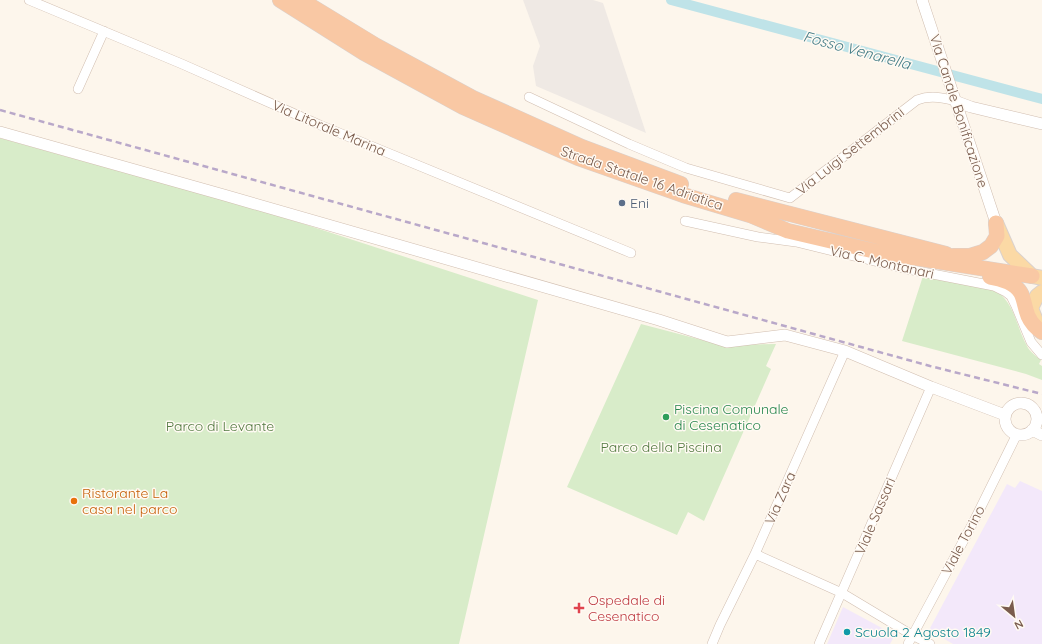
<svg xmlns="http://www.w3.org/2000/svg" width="1042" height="644" font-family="Quicksand,sans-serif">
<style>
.industrial{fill:#efe9e4}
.education{fill:#f3e8fa}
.green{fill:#d8ecc9}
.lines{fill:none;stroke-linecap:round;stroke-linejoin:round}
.canal{stroke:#bfe3e8;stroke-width:10}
.minor-casing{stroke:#d1beb0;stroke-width:10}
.tertiary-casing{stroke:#d1beb0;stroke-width:12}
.primary-casing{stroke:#dad1cd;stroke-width:16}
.trunk-casing{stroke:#dad1cd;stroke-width:16}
.minor{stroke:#fff;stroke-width:9}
.tertiary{stroke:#fff;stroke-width:11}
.primary{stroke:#fbd9a5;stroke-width:14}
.trunk{stroke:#f9c8a4;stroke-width:15}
.rail{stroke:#b9a8c9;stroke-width:2.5;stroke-dasharray:6 4;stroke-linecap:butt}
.service-dot{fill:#5c6f8a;stroke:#fffaf3;stroke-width:1.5}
.leisure-dot{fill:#2e9e5b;stroke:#fffaf3;stroke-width:1.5}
.food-dot{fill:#e8710a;stroke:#fffaf3;stroke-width:1.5}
.health-dot{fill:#e0444e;stroke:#fffaf3;stroke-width:1.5}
.culture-dot{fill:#0f9aa8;stroke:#fffaf3;stroke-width:1.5}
.labels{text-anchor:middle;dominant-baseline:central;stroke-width:3;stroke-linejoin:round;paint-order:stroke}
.street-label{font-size:14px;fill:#7a5c4d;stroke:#fffaf3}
.service-label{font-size:14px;fill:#4e5e75;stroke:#fffaf3;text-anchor:start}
.leisure-label{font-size:14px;fill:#27864d;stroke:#fffaf3;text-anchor:start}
.park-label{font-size:14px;fill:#537a41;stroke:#fffaf3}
.food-label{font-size:14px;fill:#c56008;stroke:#fffaf3;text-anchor:start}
.health-label{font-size:14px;fill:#be3a42;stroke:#fffaf3;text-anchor:start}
.culture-label{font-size:14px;fill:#0d838f;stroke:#fffaf3;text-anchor:start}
.water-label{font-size:15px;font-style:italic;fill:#437c86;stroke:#fffaf3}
</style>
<rect width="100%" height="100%" fill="#fdf6ec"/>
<path class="industrial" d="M 523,0 L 593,0 L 603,3 L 646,133 L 536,86 L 533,66 L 540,46 Z"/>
<path class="education" d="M 1020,481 L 1042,491 L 1042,644 L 953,644 L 929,630 L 1007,484 L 1015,488 Z
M 843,607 L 895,635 L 890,644 L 827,644 Z"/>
<path class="green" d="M 0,138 L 273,214 L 538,300 L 459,644 L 0,644 Z
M 923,276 L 997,291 C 1016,306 1016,327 1027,346 C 1030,352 1036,356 1041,360 L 1039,364 L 1042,366 L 1042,380 L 1026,374 L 902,341 Z
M 641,324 L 721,345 L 776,344 L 766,366 L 771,369 L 704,521 L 688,512 L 677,535 L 567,487 Z"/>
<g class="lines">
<path class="canal" d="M 671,0 L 1042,99"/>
<defs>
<path id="minor" d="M 29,0 L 182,64 L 320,125 L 631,253
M 78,89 L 104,31
M 529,97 L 629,144 L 686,168 L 790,198 L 917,100 C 930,95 942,97 955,101
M 685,221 L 758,237 L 796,242 L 907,269 L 994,286 L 1006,292 L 1011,296 L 1016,306 L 1031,342 L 1042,355
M 755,554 L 842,593 L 912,635 L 930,644
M 712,644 L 720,625 L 755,554 L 845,351
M 819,644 L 931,387
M 908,644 L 974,521 L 1017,434"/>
<path id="tertiary" d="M 922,0 L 996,223
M 955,101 L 971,107 L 1042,124
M 0,132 L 224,195 L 659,320 L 727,342 L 785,335 L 845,351 L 931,387 L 1005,415
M1005 419a16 16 0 1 1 32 0a16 16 0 1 1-32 0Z
M 1032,430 L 1042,435"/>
<path id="primary" d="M 996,223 L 1010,255 L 1032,276 L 1042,278
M 1036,321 L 1031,308 L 1037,296 L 1042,292"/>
<path id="trunk" d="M 280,0 L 364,53 L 463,107 L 578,158 L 683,195 L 750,215 L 788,231 L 878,252 L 1032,276
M 301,0 L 375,45 L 473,98 L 582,147 L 681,184
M 736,200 L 946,254
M 953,256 L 970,256 L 983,252 L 991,246 L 997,236 L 996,223
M 990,277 C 996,278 1003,280 1008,282 C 1026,291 1022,301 1028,316 C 1031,323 1036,328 1042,332"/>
</defs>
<use href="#minor" class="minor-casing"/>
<use href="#tertiary" class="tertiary-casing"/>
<use href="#primary" class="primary-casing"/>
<use href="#trunk" class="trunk-casing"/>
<use href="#minor" class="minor"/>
<use href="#tertiary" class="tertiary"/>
<use href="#primary" class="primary"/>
<use href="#trunk" class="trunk"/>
<path class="rail" d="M 0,110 L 930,366 L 1042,394"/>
</g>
<circle class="service-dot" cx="622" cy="203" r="4"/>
<circle class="leisure-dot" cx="666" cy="417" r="4"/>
<circle class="food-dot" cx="74" cy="501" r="4"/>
<path class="health-dot" d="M577 602h4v4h4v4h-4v4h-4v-4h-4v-4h4z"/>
<circle class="culture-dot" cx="847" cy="632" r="4"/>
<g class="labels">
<g class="street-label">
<text transform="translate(959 111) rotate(72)">Via Canale Bonificazione</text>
<text transform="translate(329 128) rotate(23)">Via Litorale Marina</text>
<text transform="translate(850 151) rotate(-38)">Via Luigi Settembrini</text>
<text transform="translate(642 178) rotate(19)">Strada Statale 16 Adriatica</text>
<text transform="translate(882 262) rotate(13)">Via C. Montanari</text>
<text transform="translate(780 498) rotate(-66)">Via Zara</text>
<text transform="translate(875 516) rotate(-67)">Viale Sassari</text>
<text transform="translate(963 540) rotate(-62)">Viale Torino</text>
</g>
<g class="service-label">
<text x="630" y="203">Eni</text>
</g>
<g class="leisure-label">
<text x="674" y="409">Piscina Comunale<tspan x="674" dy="16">di Cesenatico</tspan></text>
</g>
<g class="park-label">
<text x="220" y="426">Parco di Levante</text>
<text x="661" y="447">Parco della Piscina</text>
</g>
<g class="food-label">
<text x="82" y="493">Ristorante La<tspan x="82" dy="16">casa nel parco</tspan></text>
</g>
<g class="health-label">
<text x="588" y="600">Ospedale di<tspan x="588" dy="16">Cesenatico</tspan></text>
</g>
<g class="culture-label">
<text x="855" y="632">Scuola 2 Agosto 1849</text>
</g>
<g class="water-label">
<text transform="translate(857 50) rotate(15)">Fosso Venarella</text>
</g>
</g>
<g transform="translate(1014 616) rotate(151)" stroke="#fffaf3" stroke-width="3" paint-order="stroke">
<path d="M0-3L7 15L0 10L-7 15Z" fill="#7a5c4d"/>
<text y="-6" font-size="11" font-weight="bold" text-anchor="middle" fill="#7a5c4d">N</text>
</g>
</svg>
